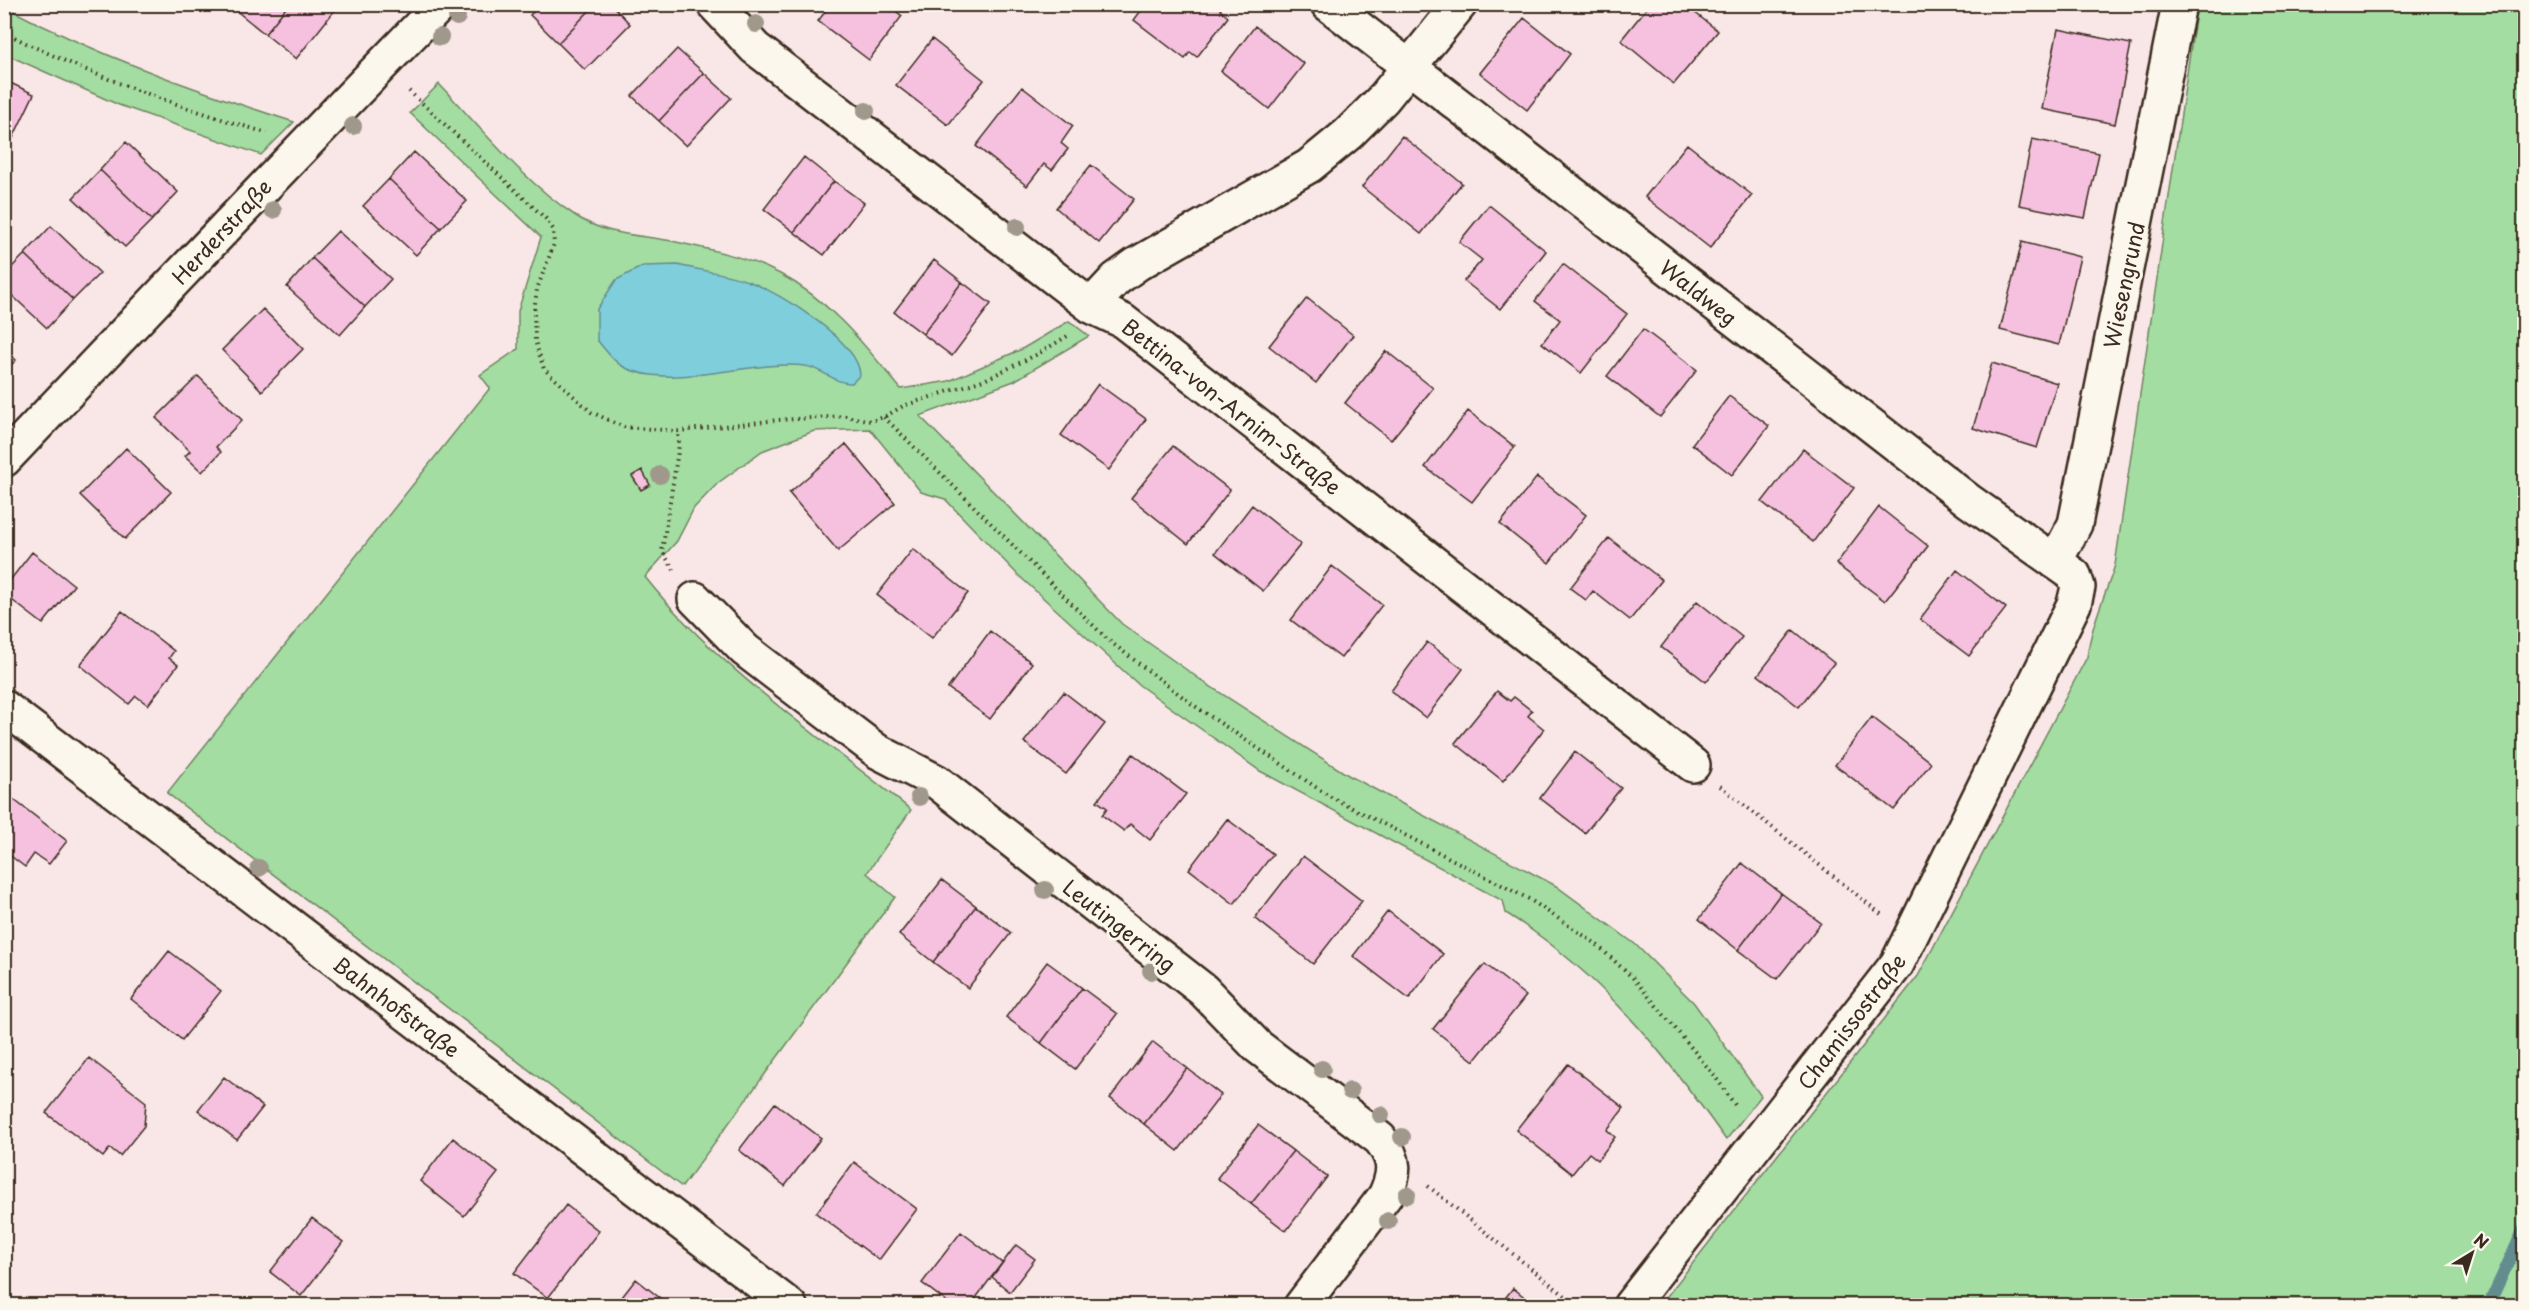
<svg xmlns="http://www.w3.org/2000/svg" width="2529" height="1310" font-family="'Playpen Sans',sans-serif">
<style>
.green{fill:#a3dda2;stroke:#6f8460;stroke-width:1.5}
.water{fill:#7fcedb;stroke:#648c8f;stroke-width:1.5}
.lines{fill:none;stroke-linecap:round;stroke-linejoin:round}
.stream{stroke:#648c8f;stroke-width:12}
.building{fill:#f5c1df;stroke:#3b2a1e;stroke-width:1.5}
.minor-casing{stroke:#3b2a1e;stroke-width:38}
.path{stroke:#3b2a1e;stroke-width:4;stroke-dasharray:1.5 4.5;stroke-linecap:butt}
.minor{stroke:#fbf7ec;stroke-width:33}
.tree{fill:#9f988b}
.labels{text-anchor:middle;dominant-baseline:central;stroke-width:6;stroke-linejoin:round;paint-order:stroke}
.street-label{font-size:21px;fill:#3b2a1e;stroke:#fbf7ec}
</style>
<rect width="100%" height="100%" fill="#f9e7e8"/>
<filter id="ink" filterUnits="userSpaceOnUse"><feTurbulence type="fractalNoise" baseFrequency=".0167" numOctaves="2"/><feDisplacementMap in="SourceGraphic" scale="12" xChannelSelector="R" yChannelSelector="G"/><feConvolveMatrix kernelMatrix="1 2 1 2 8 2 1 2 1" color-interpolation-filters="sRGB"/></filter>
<g filter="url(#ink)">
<path class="green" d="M 2197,5 L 2524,5 L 2524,1305 L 1660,1305 L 1918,976 L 2087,657 C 2091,626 2105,596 2115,565 Z
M 5,7 C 97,55 194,90 294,122 L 261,155 L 119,105 L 5,54 Z
M 439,84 C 480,127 526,184 576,216 C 606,236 643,235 676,242 C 712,250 748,257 780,274 C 830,300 866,347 901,389 L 949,381 L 1022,349 L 1069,321 L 1089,336 L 1014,381 L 920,416 L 1122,624 L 1208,685 L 1348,775 L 1556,886 L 1635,944 L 1694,1003 L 1761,1096 L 1726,1140 C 1663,1051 1599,971 1506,913 L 1503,901 L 1260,771 L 1139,685 L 1018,575 L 945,499 L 921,492 L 870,429 L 814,431 L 762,451 L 718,483 L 694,508 L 677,541 L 645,577 C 716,667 822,738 911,810 L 867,873 L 895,897 L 682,1187 L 167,793 L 490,388 L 480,375 L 518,349 L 518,311 L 541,237 L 410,113 Z"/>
<path class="water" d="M 678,265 C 701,271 728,273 750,282 C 780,293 859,341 860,375 L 852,383 C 834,384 822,368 805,366 C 753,359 667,392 622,366 C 613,361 604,348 597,340 L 597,309 L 616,280 L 643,266 Z"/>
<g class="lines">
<path class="stream" d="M 2488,1306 L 2524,1229"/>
</g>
<path class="building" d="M 238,4 L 289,4 L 265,34 L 234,9 Z
M 289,4 L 339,5 L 296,59 L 265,34 Z
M 541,4 L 596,4 L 558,43 L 530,15 Z
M 596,4 L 611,4 L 630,24 L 585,70 L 558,43 Z
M 831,4 L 887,4 L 902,16 L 869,60 L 818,21 Z
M 1146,4 L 1225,4 L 1220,10 L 1228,17 L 1197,57 L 1190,52 L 1185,59 L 1134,20 Z
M 1650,4 L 1684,4 L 1718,31 L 1674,84 L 1621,40 Z
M 1524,18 L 1570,54 L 1527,110 L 1480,73 Z
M 1255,26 L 1304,64 L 1269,109 L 1221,71 Z
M 2058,29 L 2131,44 L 2115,124 L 2042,109 Z
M 932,39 L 984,80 L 948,125 L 896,85 Z
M 677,49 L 704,73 L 659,121 L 632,96 Z
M 704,73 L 731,98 L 686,146 L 659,121 Z
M 4,80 L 34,94 L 12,140 L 4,137 Z
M 1022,87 L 1073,126 L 1061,143 L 1068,149 L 1052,170 L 1044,164 L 1027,186 L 976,146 Z
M 1402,136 L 1462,183 L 1421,234 L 1362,187 Z
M 2032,139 L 2099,153 L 2085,218 L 2019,205 Z
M 126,142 L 178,192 L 152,220 L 100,170 Z
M 1687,144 L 1752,195 L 1710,248 L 1645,197 Z
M 414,152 L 467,201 L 441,228 L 389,179 Z
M 804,157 L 834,181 L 794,232 L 764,209 Z
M 1091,165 L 1134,199 L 1099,243 L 1056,208 Z
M 100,170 L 152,220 L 125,247 L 73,198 Z
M 389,179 L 441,228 L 416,255 L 363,206 Z
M 834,181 L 864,203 L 824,255 L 794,232 Z
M 1489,205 L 1546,251 L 1500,309 L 1464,281 L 1482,260 L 1459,242 Z
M 51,226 L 100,273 L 73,300 L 25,254 Z
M 338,231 L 391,279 L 365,307 L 312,258 Z
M 2022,242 L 2080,257 L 2059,345 L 2000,330 Z
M 25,254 L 73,300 L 47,328 L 4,288 L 4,275 Z
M 312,258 L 365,307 L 340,335 L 287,287 Z
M 934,260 L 962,282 L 923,334 L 894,312 Z
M 1563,264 L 1627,314 L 1581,373 L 1542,343 L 1560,320 L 1535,301 Z
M 962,282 L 991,304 L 952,356 L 923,334 Z
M 1307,298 L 1353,335 L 1316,383 L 1269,346 Z
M 263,309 L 303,349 L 262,391 L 222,350 Z
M 1643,329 L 1697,370 L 1660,417 L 1607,376 Z
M 4,349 L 16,360 L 4,372 Z
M 1386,351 L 1433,388 L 1391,440 L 1345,403 Z
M 1992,363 L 2057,383 L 2037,448 L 1973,428 Z
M 198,376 L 242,420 L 216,447 L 221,452 L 202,472 L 185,456 L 190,451 L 156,418 Z
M 1098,384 L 1146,419 L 1109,470 L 1061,435 Z
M 1729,396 L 1769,426 L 1732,475 L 1692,444 Z
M 1468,411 L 1515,447 L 1472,502 L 1425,467 Z
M 846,444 L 895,503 L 838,551 L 789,493 Z
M 1173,446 L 1230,490 L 1188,544 L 1131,498 Z
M 126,448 L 171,492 L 125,539 L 80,495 Z
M 1803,449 L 1854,488 L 1813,542 L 1762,502 Z
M 642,470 L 650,485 L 641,490 L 632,476 Z
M 1537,477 L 1586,515 L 1549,563 L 1500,524 Z
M 1252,505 L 1301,544 L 1263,591 L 1215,553 Z
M 1879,507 L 1928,546 L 1885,601 L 1836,564 Z
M 1609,538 L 1662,580 L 1630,620 L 1593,591 L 1586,600 L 1570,588 Z
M 913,549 L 968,593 L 932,638 L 877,595 Z
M 32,552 L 74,585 L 43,624 L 4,594 L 4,588 Z
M 1332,566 L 1382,605 L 1341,658 L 1291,620 Z
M 1957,570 L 2006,608 L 1969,656 L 1920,619 Z
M 1697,601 L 1742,637 L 1706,682 L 1661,647 Z
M 122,611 L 174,651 L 169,658 L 178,665 L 148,705 L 136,696 L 129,704 L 80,665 Z
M 1793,630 L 1834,663 L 1799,707 L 1758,675 Z
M 990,631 L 1032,663 L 990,719 L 948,688 Z
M 1427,642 L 1463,669 L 1426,718 L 1391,691 Z
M 1497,691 L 1510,701 L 1514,697 L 1532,711 L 1528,716 L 1544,729 L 1503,781 L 1455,743 Z
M 1064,692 L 1105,724 L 1066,774 L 1024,742 Z
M 1872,717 L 1931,763 L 1894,810 L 1835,765 Z
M 1575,752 L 1621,788 L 1585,833 L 1540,798 Z
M 1133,754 L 1186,794 L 1150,840 L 1130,824 L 1124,831 L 1102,815 L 1107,808 L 1097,801 Z
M 9,796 L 67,841 L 49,864 L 34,854 L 25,867 L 4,851 L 4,801 Z
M 1227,819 L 1273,854 L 1234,904 L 1189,869 Z
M 1303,856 L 1362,901 L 1313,964 L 1255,918 Z
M 1742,863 L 1781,893 L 1738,950 L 1699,919 Z
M 942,880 L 976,906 L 933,962 L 899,935 Z
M 1781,893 L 1821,923 L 1777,979 L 1738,950 Z
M 976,906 L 1011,933 L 968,988 L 933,962 Z
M 1388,911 L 1443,954 L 1409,999 L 1353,956 Z
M 169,951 L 221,991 L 182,1040 L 131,999 Z
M 1047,962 L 1082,988 L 1041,1043 L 1006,1017 Z
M 1485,964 L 1526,996 L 1474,1061 L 1433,1029 Z
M 1082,988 L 1117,1014 L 1075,1069 L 1041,1043 Z
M 1153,1042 L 1187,1068 L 1144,1124 L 1110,1098 Z
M 89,1058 L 146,1102 L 144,1126 L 120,1156 L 110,1148 L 103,1157 L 46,1113 Z
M 1568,1064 L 1624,1108 L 1607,1130 L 1615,1137 L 1598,1160 L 1589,1153 L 1572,1174 L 1516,1130 Z
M 1187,1068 L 1221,1095 L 1178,1151 L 1144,1124 Z
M 224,1077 L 263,1107 L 237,1140 L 198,1110 Z
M 775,1103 L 821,1138 L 785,1186 L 739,1150 Z
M 1258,1125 L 1293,1151 L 1251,1204 L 1217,1178 Z
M 453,1138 L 498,1173 L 464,1216 L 420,1181 Z
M 1293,1151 L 1327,1177 L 1286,1231 L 1251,1204 Z
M 854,1162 L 917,1209 L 879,1260 L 816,1213 Z
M 566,1205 L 599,1231 L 548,1298 L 514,1273 Z
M 312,1218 L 343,1242 L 301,1296 L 270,1272 Z
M 961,1232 L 1002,1263 L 970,1306 L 952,1306 L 922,1283 Z
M 1016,1245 L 1035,1259 L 1010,1292 L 992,1277 Z
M 636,1279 L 670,1306 L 615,1306 Z
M 1513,1288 L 1536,1306 L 1499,1306 Z"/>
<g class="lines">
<defs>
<path id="minor" d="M 714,4 L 755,48 L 1091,306 L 1123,321 L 1693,765
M 1328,4 L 1969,501 L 2074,575 L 2078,587 L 2074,604 L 1897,964 L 1630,1306
M 1091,306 L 1116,279 L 1137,264 L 1309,166 L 1348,134 L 1383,99 L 1460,4
M 4,460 C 149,307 294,155 441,4
M 2055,562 L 2075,524 L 2179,4
M 695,599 L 745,650 L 877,751 L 937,782 L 1203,990 L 1257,1046 L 1380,1139 C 1396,1160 1396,1172 1385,1196 L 1301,1306
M 4,707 L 790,1306"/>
</defs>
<use href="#minor" class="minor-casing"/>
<path class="path" d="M 4,32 C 88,75 177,106 267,133
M 409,91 L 546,219 L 553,229 L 554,244 L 537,289 L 534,311 L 535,341 L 544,369 L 591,412 L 624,427 L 678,431 L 778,420 L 846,416 L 871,421 L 884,417 L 903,406 L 986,379 L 1038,354 L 1069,335
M 884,417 L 1108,640 L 1192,704 L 1329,796 L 1529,899 L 1595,943 L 1635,980 L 1714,1075 L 1737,1108
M 674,570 L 662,551 L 679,445 L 678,431
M 1720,786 L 1881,914
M 1428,1186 L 1578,1306"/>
<use href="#minor" class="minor"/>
</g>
<g class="tree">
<circle cx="457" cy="17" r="9"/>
<circle cx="756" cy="24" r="9"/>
<circle cx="440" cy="37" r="9"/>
<circle cx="866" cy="111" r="9"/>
<circle cx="353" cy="126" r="9"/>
<circle cx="273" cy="210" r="9"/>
<circle cx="1017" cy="227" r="9"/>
<circle cx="660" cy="475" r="9"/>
<circle cx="919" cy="797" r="9"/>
<circle cx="259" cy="868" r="9"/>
<circle cx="1045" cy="890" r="9"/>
<circle cx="1151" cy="971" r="9"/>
<circle cx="1322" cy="1069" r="9"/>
<circle cx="1350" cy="1091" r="9"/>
<circle cx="1381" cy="1115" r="9"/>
<circle cx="1402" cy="1137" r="9"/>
<circle cx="1407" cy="1195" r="9"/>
<circle cx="1388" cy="1221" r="9"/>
</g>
</g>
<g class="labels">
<g class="street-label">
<text transform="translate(221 231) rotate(-47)">Herderstraße</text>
<text transform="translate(2123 285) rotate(-78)">Wiesengrund</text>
<text transform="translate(1699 292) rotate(38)">Waldweg</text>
<text transform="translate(1232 406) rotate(38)">Bettina-von-Arnim-Straße</text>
<text transform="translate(1120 925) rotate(38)">Leutingerring</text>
<text transform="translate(397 1006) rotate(37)">Bahnhofstraße</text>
<text transform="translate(1851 1021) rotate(-53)">Chamissostraße</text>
</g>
</g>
<rect width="2529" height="1310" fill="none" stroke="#fbf7ec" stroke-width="24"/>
<rect x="12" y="12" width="2505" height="1286" fill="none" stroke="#3b2a1e" stroke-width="2" filter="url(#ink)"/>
<g transform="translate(2472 1253) rotate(38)" stroke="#fbf7ec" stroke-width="4.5" paint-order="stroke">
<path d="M0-4.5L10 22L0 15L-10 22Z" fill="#3b2a1e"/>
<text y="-9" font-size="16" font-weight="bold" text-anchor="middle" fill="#3b2a1e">N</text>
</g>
</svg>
